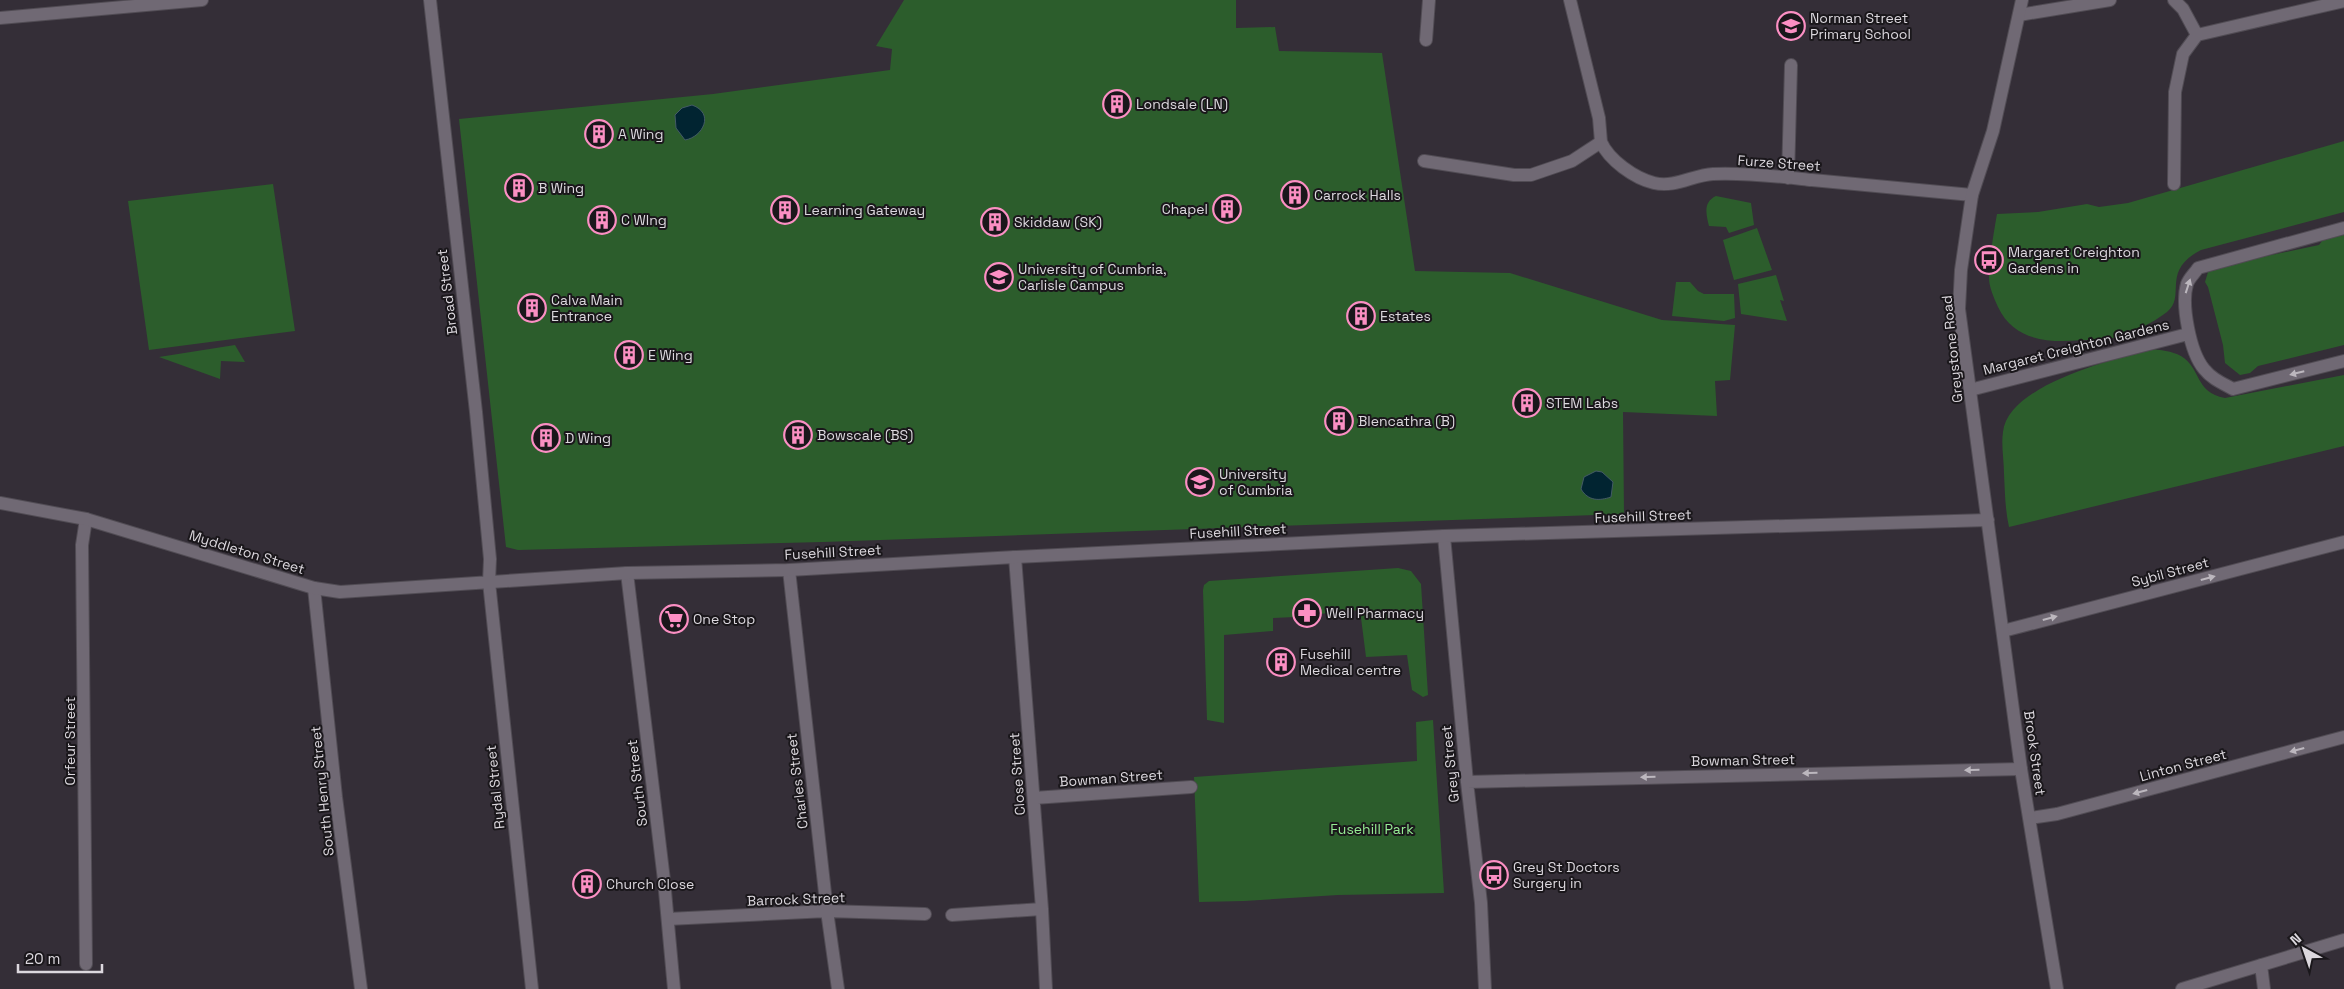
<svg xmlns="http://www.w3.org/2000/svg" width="2344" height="989" font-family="'Space Grotesk',sans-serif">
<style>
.green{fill:#2c5d2c}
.water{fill:#012431;stroke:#435a65}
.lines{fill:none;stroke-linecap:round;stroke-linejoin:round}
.minor-casing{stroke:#514c54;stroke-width:14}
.tertiary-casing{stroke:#514c54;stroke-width:14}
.minor{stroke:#706974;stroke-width:12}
.tertiary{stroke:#706974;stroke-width:12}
.oneway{fill:#bcb7be}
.labels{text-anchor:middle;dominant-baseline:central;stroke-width:4;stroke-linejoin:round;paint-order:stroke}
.poi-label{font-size:14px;fill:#dcd8de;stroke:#1a171b;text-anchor:start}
.street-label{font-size:14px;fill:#dcd8de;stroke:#1a171b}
.park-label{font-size:14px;fill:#96ec94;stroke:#1a171b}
</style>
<rect width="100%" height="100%" fill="#342e37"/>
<path class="green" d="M 904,0 L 1236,0 L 1236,28 L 1275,27 L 1279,51 L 1382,53 L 1415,271 L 1510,273 L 1662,320 L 1735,325 L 1730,380 L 1715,381 L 1717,416 L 1623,412 L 1624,514 L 823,542 L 518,550 L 506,547 L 459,119 L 713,94 L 890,70 L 892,49 L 876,46 Z
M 2344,141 L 2344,212 L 2201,250 C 2160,271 2187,296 2167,312 C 2153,323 2130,334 2113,338 C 2103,340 2092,340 2082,340 C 2049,343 2014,341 1998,307 C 1994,298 1989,287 1989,278 C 1989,261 1994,231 1997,214 L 2038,212 L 2087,204 L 2099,207 L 2128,203 Z
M 273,184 L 295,331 L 149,350 L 128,201 Z
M 1716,196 L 1751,203 L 1754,225 L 1729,233 L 1726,227 L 1709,226 C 1706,214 1703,202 1716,196 Z
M 2344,226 L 2344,345 L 2258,366 L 2250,373 L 2240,375 L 2225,363 L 2223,345 L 2208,287 L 2205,282 L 2208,272 L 2219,262 L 2238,262 L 2319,245 L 2325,237 Z
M 1757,228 L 1772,270 L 1734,280 L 1723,240 Z
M 1776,275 L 1784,301 L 1780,300 L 1787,321 L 1741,314 L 1738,284 Z
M 1676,282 L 1690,282 L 1698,291 L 1704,294 L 1734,294 L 1735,318 L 1724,321 L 1672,316 Z
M 235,345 L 245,362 L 221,361 L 220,379 L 159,357 Z
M 2150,349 C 2160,350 2172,351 2181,356 C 2202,369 2194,392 2225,398 L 2344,375 L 2344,446 L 2009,527 C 2005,509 2005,492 2004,474 C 2004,460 2001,445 2003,432 C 2008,385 2112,360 2150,349 Z
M 1398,568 L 1411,571 L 1421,584 L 1428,695 L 1423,697 L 1412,690 L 1407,655 L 1366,657 L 1360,610 L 1319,614 L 1315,603 C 1304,598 1296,606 1295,617 L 1273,618 L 1273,631 L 1224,635 L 1224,723 L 1207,720 L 1203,590 L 1204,585 L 1209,581 Z
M 1433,720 L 1444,893 L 1338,895 L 1244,901 L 1199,902 L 1194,777 L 1417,761 L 1416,722 Z"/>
<path class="water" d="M 692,105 C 715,113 703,137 685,140 L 676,128 L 675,115 L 682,108 Z
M 1596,471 L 1602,472 L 1613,482 L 1611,497 C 1599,501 1588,501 1581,489 L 1584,477 Z"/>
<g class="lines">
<defs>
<path id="minor" d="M 1570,0 L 1599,118 L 1601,142
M 2174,0 L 2183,9 L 2197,35 L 2344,1
M 2019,15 L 2110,0
M 0,18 L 202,0
M 1426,40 L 1429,0
M 1424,161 L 1514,175 L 1531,175 L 1572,161 L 1601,142 C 1609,160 1634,178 1654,183 C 1675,188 1693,175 1713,174 C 1742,172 1783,177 1812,180 C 1866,185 1919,190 1972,195
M 1788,178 L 1791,65
M 2174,184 L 2175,92 L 2183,54 L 2197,35
M 2344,228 L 2198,268 C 2195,273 2189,278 2187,284 C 2181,305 2190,352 2204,369 C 2212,379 2222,383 2233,389 L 2344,361
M 1970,390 L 2188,334
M 1444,536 L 1467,782 L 1481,903 L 1485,989
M 1015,557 L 1042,909 L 1046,989
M 789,570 L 827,911 L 838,989
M 627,573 L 664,880 L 674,989
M 314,588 L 336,797 L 361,989
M 2003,631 L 2344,542
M 1467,782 L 2021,769
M 1034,798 L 1191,787
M 2030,818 L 2057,814 L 2344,737
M 952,915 L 1042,909
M 668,919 L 827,911 L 925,914
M 86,964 L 82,545 L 86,519
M 2261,965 L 2264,989
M 2182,989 L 2344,940"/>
<path id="tertiary" d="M 430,0 L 476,412 L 490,559 L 489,582 L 532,989
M 2022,0 L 1993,131 L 1972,195 L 1961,270 L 1959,309 L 2021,769 L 2057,989
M 0,503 L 86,519 L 314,588 L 340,592 L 627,573 L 789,570 L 1015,557 L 1444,536 L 1988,520"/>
</defs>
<use href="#minor" class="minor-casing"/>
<use href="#tertiary" class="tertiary-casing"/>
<use href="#minor" class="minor"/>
<use href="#tertiary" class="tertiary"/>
</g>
<defs><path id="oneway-solid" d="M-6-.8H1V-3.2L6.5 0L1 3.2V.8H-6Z" transform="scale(1.25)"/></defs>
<g class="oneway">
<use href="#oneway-solid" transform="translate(2188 286) rotate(-72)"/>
<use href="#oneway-solid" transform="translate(2297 373) rotate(166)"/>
<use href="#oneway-solid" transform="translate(2208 578) rotate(-15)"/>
<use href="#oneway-solid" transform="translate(2050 618) rotate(-15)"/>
<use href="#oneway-solid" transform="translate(2297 750) rotate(165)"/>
<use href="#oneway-solid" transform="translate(1972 770) rotate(179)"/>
<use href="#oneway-solid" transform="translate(1810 773) rotate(179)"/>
<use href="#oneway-solid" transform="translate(1648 777) rotate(179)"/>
<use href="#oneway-solid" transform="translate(2140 792) rotate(165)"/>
</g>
<defs>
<symbol id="school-ring" viewBox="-11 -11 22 22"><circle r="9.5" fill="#1a171b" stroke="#fb8fc3" stroke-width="1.5"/><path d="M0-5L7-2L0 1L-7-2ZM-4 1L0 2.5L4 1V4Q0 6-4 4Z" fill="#fb8fc3"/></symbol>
<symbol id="building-ring" viewBox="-11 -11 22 22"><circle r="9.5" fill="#1a171b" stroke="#fb8fc3" stroke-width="1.5"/><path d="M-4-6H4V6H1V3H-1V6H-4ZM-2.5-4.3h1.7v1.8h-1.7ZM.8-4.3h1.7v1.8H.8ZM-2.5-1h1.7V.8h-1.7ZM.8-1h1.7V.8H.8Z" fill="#fb8fc3"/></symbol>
<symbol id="bus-ring" viewBox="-11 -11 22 22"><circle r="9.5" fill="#1a171b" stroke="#fb8fc3" stroke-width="1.5"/><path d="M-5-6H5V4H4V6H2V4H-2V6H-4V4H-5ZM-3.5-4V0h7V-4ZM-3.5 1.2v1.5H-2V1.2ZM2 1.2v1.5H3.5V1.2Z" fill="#fb8fc3"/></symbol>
<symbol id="university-ring" viewBox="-11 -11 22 22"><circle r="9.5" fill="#1a171b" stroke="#fb8fc3" stroke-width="1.5"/><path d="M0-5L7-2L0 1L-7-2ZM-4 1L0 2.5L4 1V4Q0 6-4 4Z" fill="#fb8fc3"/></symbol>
<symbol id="pharmacy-ring" viewBox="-11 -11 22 22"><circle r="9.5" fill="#1a171b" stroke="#fb8fc3" stroke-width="1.5"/><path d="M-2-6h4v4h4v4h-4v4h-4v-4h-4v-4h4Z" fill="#fb8fc3"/></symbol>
<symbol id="supermarket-ring" viewBox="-11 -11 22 22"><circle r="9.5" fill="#1a171b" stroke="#fb8fc3" stroke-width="1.5"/><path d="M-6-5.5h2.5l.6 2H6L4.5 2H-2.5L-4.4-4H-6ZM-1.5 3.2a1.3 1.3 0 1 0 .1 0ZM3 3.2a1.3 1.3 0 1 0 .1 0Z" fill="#fb8fc3"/></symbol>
</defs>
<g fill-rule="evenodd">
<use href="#school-ring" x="1775" y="10" width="32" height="32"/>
<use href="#building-ring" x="1101" y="88" width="32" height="32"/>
<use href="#building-ring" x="583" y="118" width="32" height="32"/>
<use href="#building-ring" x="503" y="172" width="32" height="32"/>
<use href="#building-ring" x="1279" y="179" width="32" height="32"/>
<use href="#building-ring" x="1211" y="193" width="32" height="32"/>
<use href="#building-ring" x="769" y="194" width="32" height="32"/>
<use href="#building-ring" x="586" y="204" width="32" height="32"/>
<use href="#building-ring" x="979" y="206" width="32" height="32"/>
<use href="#bus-ring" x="1973" y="244" width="32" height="32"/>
<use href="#university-ring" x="983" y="261" width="32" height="32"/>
<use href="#building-ring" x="516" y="292" width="32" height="32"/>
<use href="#building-ring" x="1345" y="300" width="32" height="32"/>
<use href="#building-ring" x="613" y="339" width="32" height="32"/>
<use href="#building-ring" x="1511" y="387" width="32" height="32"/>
<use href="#building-ring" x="1323" y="405" width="32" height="32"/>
<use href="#building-ring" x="782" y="419" width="32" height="32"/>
<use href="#building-ring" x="530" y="422" width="32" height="32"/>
<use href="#university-ring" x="1184" y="466" width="32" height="32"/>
<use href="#pharmacy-ring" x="1291" y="597" width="32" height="32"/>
<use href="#supermarket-ring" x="658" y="603" width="32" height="32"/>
<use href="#building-ring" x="1265" y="646" width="32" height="32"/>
<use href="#bus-ring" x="1478" y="859" width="32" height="32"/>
<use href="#building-ring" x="571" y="868" width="32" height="32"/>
</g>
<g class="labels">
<g class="poi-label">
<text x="1810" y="18">Norman Street<tspan x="1810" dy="16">Primary School</tspan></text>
<text x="1136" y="104">Londsale (LN)</text>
<text x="618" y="134">A Wing</text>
<text x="538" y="188">B Wing</text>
<text x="1314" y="195">Carrock Halls</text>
<text x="1208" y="209" text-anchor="end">Chapel</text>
<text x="804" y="210">Learning Gateway</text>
<text x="621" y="220">C WIng</text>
<text x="1014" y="222">Skiddaw (SK)</text>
<text x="2008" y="252">Margaret Creighton<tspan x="2008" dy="16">Gardens in</tspan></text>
<text x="1018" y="269">University of Cumbria,<tspan x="1018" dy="16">Carlisle Campus</tspan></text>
<text x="551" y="300">Calva Main<tspan x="551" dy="16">Entrance</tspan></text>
<text x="1380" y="316">Estates</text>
<text x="648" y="355">E Wing</text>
<text x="1546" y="403">STEM Labs</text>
<text x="1358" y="421">Blencathra (B)</text>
<text x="817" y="435">Bowscale (BS)</text>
<text x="565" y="438">D Wing</text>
<text x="1219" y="474">University<tspan x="1219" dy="16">of Cumbria</tspan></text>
<text x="1326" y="613">Well Pharmacy</text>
<text x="693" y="619">One Stop</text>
<text x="1300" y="654">Fusehill<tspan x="1300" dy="16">Medical centre</tspan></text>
<text x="1513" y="867">Grey St Doctors<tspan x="1513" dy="16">Surgery in</tspan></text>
<text x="606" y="884">Church Close</text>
</g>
<g class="street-label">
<text transform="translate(1779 163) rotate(4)">Furze Street</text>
<text transform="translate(447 292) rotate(-97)">Broad Street</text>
<text transform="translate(2076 347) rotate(-14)">Margaret Creighton Gardens</text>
<text transform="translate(1952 349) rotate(-96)">Greystone Road</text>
<text transform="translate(1643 516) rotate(-2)">Fusehill Street</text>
<text transform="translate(1238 531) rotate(-3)">Fusehill Street</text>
<text transform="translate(247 552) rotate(17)">Myddleton Street</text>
<text transform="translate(833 552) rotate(-3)">Fusehill Street</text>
<text transform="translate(2170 572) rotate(-15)">Sybil Street</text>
<text transform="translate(70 741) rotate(-90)">Orfeur Street</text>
<text transform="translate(2035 753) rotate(82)">Brook Street</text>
<text transform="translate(1743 760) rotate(-1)">Bowman Street</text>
<text transform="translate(1450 764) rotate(-96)">Grey Street</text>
<text transform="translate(2183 765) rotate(-15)">Linton Street</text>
<text transform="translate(1017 774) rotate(-94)">Close Street</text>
<text transform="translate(1111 778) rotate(-4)">Bowman Street</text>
<text transform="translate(797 781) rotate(-97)">Charles Street</text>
<text transform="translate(637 783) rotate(-97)">South Street</text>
<text transform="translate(495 787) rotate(-96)">Rydal Street</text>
<text transform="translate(322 791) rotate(-96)">South Henry Street</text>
<text transform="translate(796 899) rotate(-2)">Barrock Street</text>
</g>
<g class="park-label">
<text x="1372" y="829">Fusehill Park</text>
</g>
</g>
<g transform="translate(2304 949) rotate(320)" stroke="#1a171b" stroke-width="4" paint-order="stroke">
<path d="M0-4L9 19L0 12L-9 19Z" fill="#dcd8de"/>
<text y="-8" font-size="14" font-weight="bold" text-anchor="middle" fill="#dcd8de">N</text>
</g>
<path d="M18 964v8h84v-8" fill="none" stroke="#dcd8de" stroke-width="2.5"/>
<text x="25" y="964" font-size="15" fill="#dcd8de" stroke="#1a171b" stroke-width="4" paint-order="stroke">20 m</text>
</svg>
